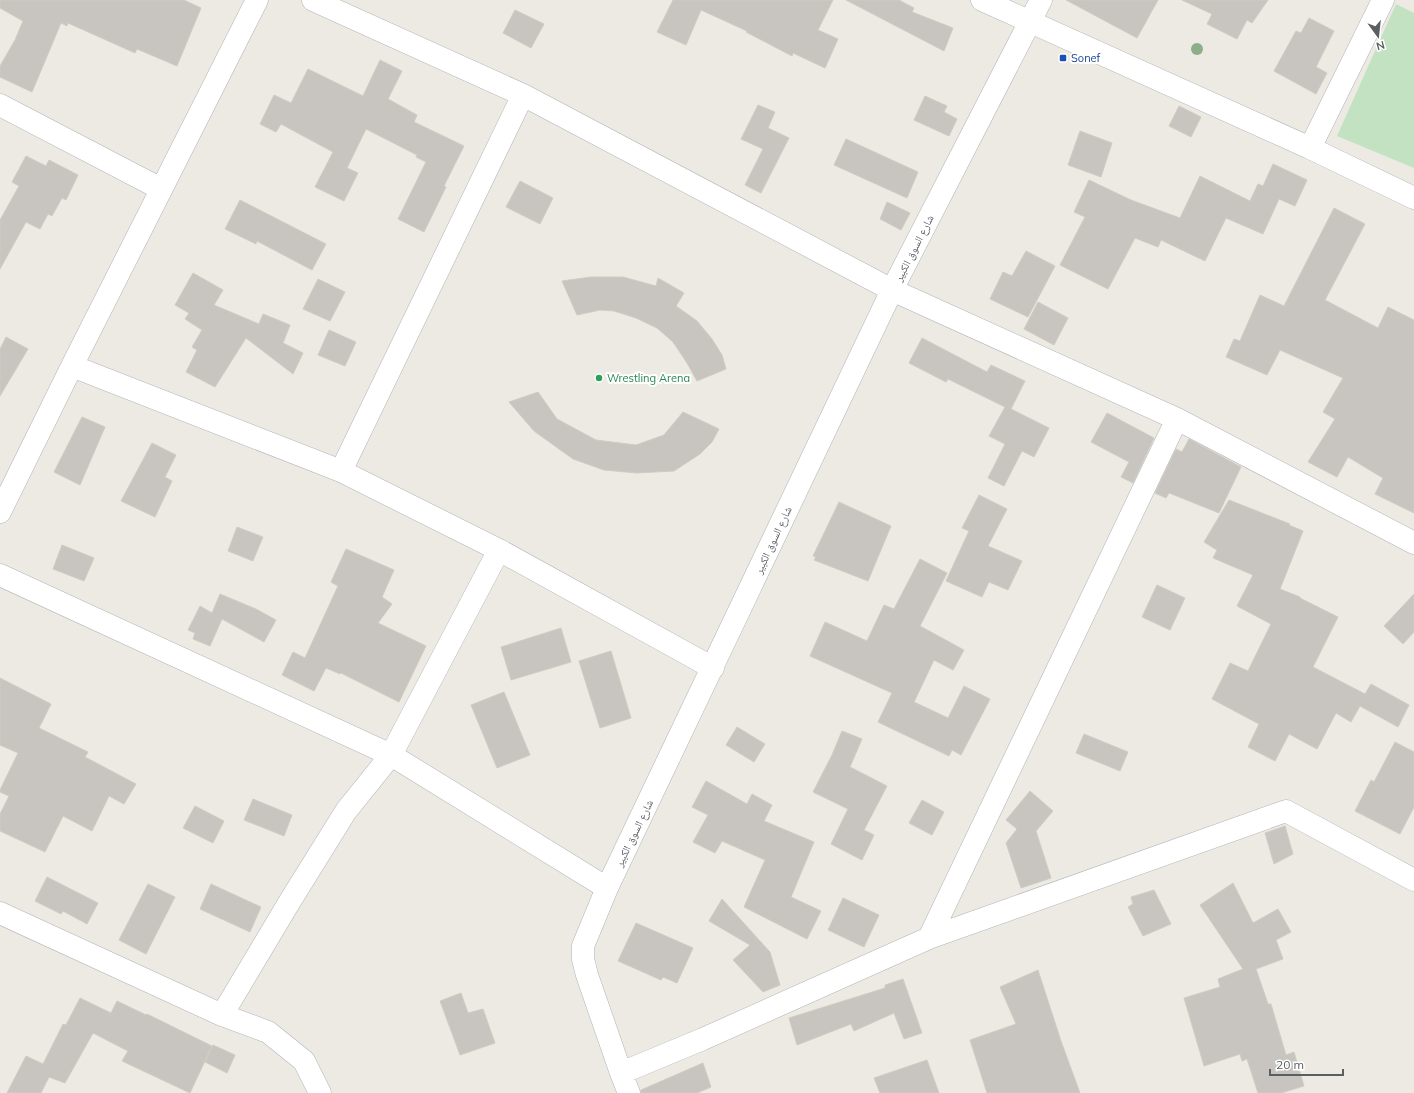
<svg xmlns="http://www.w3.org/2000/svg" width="1414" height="1093" font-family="Mulish,'Noto Naskh Arabic',sans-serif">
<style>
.green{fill:#c3e2c2}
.building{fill:#c8c5c0;stroke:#d0ccc2}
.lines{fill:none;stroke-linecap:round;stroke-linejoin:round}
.minor-casing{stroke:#b1b4b7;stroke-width:23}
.minor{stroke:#fff;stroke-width:22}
.tree{fill:#8caf89}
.transit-dot{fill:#1a4fb4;stroke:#fff;stroke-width:1.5}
.leisure-dot{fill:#2e9e5b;stroke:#fff;stroke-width:1.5}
.labels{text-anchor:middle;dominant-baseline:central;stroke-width:4;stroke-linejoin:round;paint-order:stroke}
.transit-label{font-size:11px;fill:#164399;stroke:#fff;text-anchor:start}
.street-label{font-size:11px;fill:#5b5f62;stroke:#fff}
.leisure-label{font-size:11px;fill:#27864d;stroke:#fff;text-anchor:start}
</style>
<rect width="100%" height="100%" fill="#eceae3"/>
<path class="green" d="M 1396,4 L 1414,13 L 1414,168 L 1337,136 Z"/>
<path class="building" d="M 0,0 L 184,0 L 201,8 L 177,66 L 137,49 L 135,53 L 68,23 L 67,26 L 61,23 L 32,92 L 0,77 L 0,66 L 15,40 L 23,21 L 0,8 Z
M 673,0 L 833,0 L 818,30 L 838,39 L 825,68 L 793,53 L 792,56 L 746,32 L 747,31 L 701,10 L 686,45 L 657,32 Z
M 846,0 L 899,0 L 914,8 L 912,12 L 953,28 L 944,51 Z
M 1066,0 L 1158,0 L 1137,38 Z
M 1182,0 L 1268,0 L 1252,23 L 1247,20 L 1237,39 L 1207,24 L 1212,14 Z
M 515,10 L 544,24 L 531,48 L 503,33 Z
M 1309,18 L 1334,31 L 1316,67 L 1327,73 L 1316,94 L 1274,71 L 1296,31 L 1301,33 Z
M 380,60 L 402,71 L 388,99 L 417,115 L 414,122 L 464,146 L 444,186 L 446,187 L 424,232 L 398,219 L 426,162 L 416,157 L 417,155 L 366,129 L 347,168 L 358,173 L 344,201 L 315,187 L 333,152 L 281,124 L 276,132 L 260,124 L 274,95 L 291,103 L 308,69 L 363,96 Z
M 925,96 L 947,106 L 944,112 L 957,119 L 949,136 L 914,120 Z
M 758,105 L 775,112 L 768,128 L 789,138 L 761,193 L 745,185 L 763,149 L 741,139 Z
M 1179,106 L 1201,117 L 1191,137 L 1169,126 Z
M 1080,131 L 1112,143 L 1101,177 L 1068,165 Z
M 846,139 L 918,172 L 907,198 L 834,165 Z
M 26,156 L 46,166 L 49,160 L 78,175 L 66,200 L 62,198 L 52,216 L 48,214 L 40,229 L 26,222 L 0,269 L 0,220 L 19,186 L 12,182 Z
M 1273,164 L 1307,180 L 1295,206 L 1279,199 L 1263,234 L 1226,218 L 1205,261 L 1161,240 L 1158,247 L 1135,238 L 1108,289 L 1060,265 L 1085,217 L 1074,212 L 1089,180 L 1131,200 L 1180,218 L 1200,176 L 1250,201 L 1258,184 L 1263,186 Z
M 520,181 L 553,198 L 540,224 L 506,207 Z
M 240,200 L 326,244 L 312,270 L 257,241 L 256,244 L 225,229 Z
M 887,202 L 910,213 L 901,230 L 880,219 Z
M 1334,208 L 1365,224 L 1325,300 L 1378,328 L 1388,307 L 1414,320 L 1414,513 L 1375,494 L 1383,478 L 1348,457 L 1337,477 L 1308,462 L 1335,419 L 1323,412 L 1343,378 L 1280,350 L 1267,375 L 1226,357 L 1234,339 L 1240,341 L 1260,295 L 1284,306 Z
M 1026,251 L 1055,266 L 1028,317 L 990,299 L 1003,272 L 1012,276 Z
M 193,273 L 223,290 L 214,305 L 259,324 L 263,314 L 290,325 L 283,343 L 303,353 L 293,374 L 246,338 L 215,387 L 186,372 L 197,350 L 192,347 L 202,330 L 185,319 L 189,313 L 175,305 Z
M 591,277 L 623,277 L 656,286 L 658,278 L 684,293 L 676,306 L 697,321 L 712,339 L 722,355 L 726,369 L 697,381 L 687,363 L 673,342 L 657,328 L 636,318 L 614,311 L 600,310 L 577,315 L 562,281 Z
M 318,279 L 345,292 L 330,321 L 303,309 Z
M 1038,302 L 1068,318 L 1054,345 L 1024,329 Z
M 329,330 L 356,342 L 345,366 L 318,355 Z
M 6,337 L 28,349 L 0,396 L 0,349 Z
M 922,338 L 987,372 L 991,365 L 1025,381 L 1011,409 L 1049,428 L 1034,457 L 1022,451 L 1004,486 L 988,478 L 1005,444 L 989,436 L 1005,407 L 948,379 L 946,382 L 909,363 Z
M 538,392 L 557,419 L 596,440 L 636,445 L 664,435 L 683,412 L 719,429 L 712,442 L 700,454 L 674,471 L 637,473 L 604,470 L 573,459 L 534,431 L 509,402 Z
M 1107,413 L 1154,438 L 1133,483 L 1121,477 L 1129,462 L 1091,442 Z
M 82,417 L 105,427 L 80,485 L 54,472 Z
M 1189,439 L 1241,467 L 1219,513 L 1169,493 L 1166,498 L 1155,493 L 1176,449 L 1182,452 Z
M 152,443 L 176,455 L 165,477 L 172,481 L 155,517 L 121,501 Z
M 979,495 L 1007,509 L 988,546 L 1022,561 L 1008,590 L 989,582 L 982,597 L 946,581 L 969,531 L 962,528 Z
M 1229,500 L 1290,524 L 1289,525 L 1303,531 L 1280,589 L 1300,597 L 1300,598 L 1338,617 L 1313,667 L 1365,694 L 1371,684 L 1409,705 L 1398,727 L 1360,706 L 1351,722 L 1336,713 L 1317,749 L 1289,734 L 1275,761 L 1248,747 L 1259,724 L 1212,699 L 1230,663 L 1248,671 L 1271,624 L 1237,606 L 1253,575 L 1213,558 L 1217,550 L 1204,542 Z
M 839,502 L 891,526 L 868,581 L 814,560 L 816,557 L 813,556 Z
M 237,527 L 263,537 L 253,561 L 228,551 Z
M 62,545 L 94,558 L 84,581 L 53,569 Z
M 346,549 L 394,570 L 382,597 L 392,604 L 378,623 L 426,646 L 399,702 L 341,673 L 340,674 L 326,668 L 314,691 L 282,675 L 293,652 L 305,658 L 338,586 L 331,582 Z
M 920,559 L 947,573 L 920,626 L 964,650 L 953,670 L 934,660 L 914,702 L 948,718 L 964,686 L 990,699 L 961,755 L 952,750 L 949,756 L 878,722 L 892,693 L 810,656 L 825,622 L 867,641 L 884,605 L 894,609 Z
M 1157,585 L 1185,598 L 1170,630 L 1142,617 Z
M 220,594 L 256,609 L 276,620 L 264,642 L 222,619 L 210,646 L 193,639 L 195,633 L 188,630 L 200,606 L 212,613 Z
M 1414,594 L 1414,632 L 1403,644 L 1384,626 Z
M 561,628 L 571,662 L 511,680 L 501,647 Z
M 611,651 L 631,718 L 600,728 L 579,661 Z
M 0,678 L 51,704 L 39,728 L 88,752 L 85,757 L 136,784 L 124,804 L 109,796 L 92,831 L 63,816 L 45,852 L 0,831 L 0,814 L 9,796 L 0,792 L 0,790 L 18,753 L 0,745 Z
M 504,692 L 530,755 L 497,768 L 471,705 Z
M 737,727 L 765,744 L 754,762 L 726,745 Z
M 842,731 L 862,739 L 850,767 L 887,786 L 864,830 L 874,835 L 862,860 L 831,844 L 848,809 L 813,792 L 832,755 Z
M 1084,734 L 1128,752 L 1120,771 L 1076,753 Z
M 1395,742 L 1414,752 L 1414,807 L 1400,834 L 1355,811 L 1371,780 L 1374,782 Z
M 706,781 L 747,804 L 752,794 L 772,805 L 764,821 L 814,842 L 791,897 L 821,911 L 807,939 L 744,907 L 765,860 L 722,841 L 715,853 L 693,842 L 708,815 L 692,807 Z
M 1030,791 L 1053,811 L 1036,831 L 1051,878 L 1021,888 L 1006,843 L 1017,829 L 1006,820 Z
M 253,799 L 292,815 L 284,836 L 244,820 Z
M 922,800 L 944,812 L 932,835 L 909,823 Z
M 195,806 L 224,821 L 213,843 L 183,828 Z
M 1285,826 L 1293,854 L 1274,864 L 1265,833 Z
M 47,877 L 98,903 L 87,924 L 63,911 L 61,914 L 35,901 Z
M 1233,883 L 1253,923 L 1278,909 L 1291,932 L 1276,940 L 1283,959 L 1256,969 L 1268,1004 L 1271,1004 L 1286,1055 L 1294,1052 L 1304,1086 L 1281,1093 L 1258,1093 L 1247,1059 L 1242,1061 L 1240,1054 L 1204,1066 L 1184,998 L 1220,987 L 1218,979 L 1243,969 L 1200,905 Z
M 148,884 L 175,897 L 146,954 L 119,940 Z
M 211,884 L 261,907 L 250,932 L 200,909 Z
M 1154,890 L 1171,924 L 1143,936 L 1128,907 L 1133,904 L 1131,897 Z
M 843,898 L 879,915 L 864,947 L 828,930 Z
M 722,899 L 770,952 L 780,985 L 763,992 L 733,960 L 750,945 L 709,921 Z
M 636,923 L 693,948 L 677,983 L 663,977 L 661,980 L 618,961 Z
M 1038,970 L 1061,1041 L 1080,1093 L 987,1093 L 970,1040 L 1016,1024 L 1000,987 Z
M 903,979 L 922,1033 L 904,1039 L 894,1013 L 854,1031 L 851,1024 L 797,1045 L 789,1018 L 885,988 L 885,985 Z
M 461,993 L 468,1013 L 483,1009 L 495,1043 L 460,1055 L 440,1001 Z
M 80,998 L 111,1013 L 117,1001 L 146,1015 L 147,1014 L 212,1046 L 190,1093 L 122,1061 L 128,1051 L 93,1033 L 65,1083 L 49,1077 L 41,1093 L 7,1093 L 26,1056 L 43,1064 L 63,1024 L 66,1025 Z
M 213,1045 L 235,1055 L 227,1073 L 205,1062 Z
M 927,1060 L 939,1093 L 880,1093 L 874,1078 Z
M 703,1063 L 711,1087 L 697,1093 L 641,1093 L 641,1090 Z"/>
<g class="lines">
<defs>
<path id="minor" d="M 313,0 L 523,95 L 892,290 L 1177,419 L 1414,543
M 982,0 L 1310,148 L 1414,198
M 0,105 L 161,189
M 1310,148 L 1383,0
M 72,366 L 341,471 L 499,550 L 713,668
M 341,471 L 523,95
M 0,512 L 72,366 L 257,0
M 0,575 L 391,755 L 607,888
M 0,913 L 222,1015 L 268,1032 L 304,1061 L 320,1093
M 929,938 L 1177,419
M 222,1015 L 290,901 L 346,811 L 391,755 L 499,550
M 621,1073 L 703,1039 L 929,938 L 1286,811 L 1414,880
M 629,1093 L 621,1073 L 587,975 L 583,959 L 583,946 L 607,888 L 892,290 L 1041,0"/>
</defs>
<use href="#minor" class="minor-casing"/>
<use href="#minor" class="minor"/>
</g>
<circle class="tree" cx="1197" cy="49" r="6"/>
<rect class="transit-dot" x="1059" y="54" width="8" height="8" rx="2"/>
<circle class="leisure-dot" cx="599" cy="378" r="4"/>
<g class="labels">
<g class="transit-label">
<text x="1071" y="58">Sonef</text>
</g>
<g class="street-label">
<text transform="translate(914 248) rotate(-63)">شارع السوق الكبير</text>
<text transform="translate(773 540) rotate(-65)">شارع السوق الكبير</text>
<text transform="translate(634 833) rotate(-64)">شارع السوق الكبير</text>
</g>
<g class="leisure-label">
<text x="607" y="378">Wrestling Arena</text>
</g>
</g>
<g transform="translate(1378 36) rotate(165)" stroke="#ffffff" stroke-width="3" paint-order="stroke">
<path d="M0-3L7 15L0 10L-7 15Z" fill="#5b5f62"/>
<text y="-6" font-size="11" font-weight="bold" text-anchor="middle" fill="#5b5f62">N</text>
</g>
<path d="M1270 1069v6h73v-6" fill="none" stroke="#5b5f62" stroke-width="2"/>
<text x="1276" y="1069" font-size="12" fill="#5b5f62" stroke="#ffffff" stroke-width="3" paint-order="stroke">20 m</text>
</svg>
